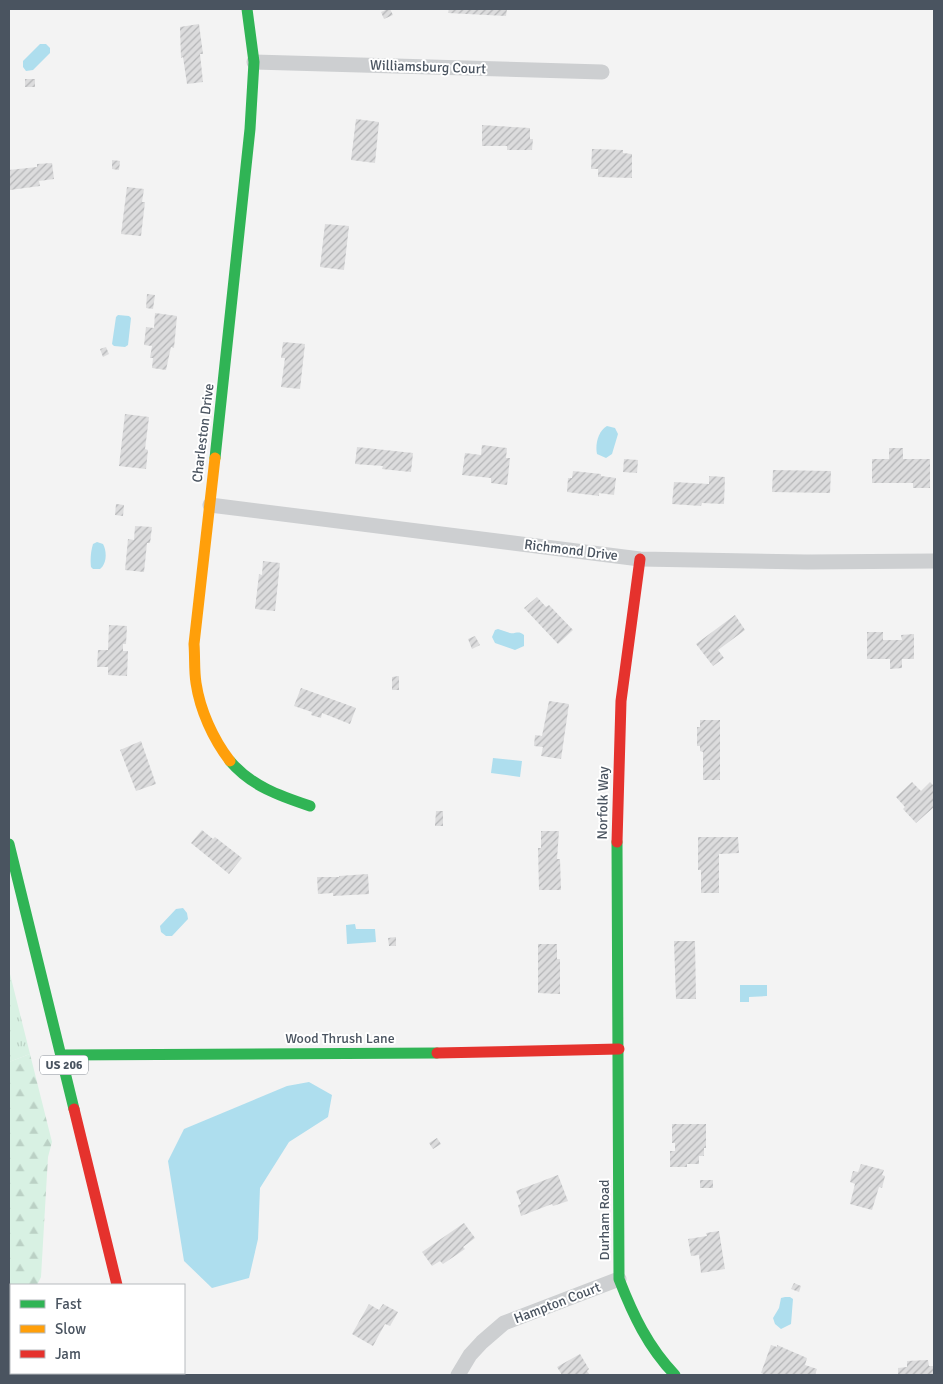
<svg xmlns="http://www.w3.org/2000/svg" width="943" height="1384" font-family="Signika,sans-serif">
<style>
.grass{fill:url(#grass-tufts)}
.forest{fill:url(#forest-firs)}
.water{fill:#aedeee}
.building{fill:url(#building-hatch)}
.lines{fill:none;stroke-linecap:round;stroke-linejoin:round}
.lane{stroke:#cdcfd1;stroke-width:8}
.street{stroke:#cdcfd1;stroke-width:15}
.fast{stroke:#30b455;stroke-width:11}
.slow{stroke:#ff9f0a;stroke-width:11}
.jam{stroke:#e5322d;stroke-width:11}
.labels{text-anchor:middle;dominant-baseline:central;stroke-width:4;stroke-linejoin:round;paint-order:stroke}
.shield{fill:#fff;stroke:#808790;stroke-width:1}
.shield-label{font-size:12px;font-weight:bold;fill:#4a5460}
.street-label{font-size:14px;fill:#4a5460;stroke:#fff}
</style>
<defs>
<pattern id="grass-tufts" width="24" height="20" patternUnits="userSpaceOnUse" patternTransform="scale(1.25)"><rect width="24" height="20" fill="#d8f1e3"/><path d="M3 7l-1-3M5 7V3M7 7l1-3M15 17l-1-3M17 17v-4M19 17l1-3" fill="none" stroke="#bbd1c5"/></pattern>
<pattern id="forest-firs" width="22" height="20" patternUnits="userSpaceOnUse" patternTransform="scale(1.25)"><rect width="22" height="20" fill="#d8f1e3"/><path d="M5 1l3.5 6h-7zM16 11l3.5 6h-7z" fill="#bbd1c5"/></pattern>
<pattern id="building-hatch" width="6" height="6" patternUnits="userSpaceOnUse" patternTransform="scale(1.25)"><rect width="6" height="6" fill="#dcdcdd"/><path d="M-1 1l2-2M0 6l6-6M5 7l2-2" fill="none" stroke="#b4b5b7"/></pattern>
</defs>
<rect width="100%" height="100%" fill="#f3f3f3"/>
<path class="grass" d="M 9,970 L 30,1054 L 9,1062 Z"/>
<path class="forest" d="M 30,1054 L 52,1142 L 48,1157 L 41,1277 L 37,1285 L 11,1285 L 11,1329 L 9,1334 L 9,1062 Z"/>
<path class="water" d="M 40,44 L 46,44 L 50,48 L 50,53 L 33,70 L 26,71 L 23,67 L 23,61 Z
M 118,315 L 129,316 L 131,318 L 128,345 L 125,347 L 114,346 L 112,344 L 116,317 Z
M 607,426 L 615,428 L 618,434 L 612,454 L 606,458 L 597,454 C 595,445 598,431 607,426 Z
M 97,542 L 103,544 C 107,551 107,564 100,569 L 93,569 L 91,567 C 90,560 91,550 93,544 Z
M 498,629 C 502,630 506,632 510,633 C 516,634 518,630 524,635 L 524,646 L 515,650 L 495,643 L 492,637 L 495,630 Z
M 493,758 L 522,761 L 520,777 L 491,773 Z
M 183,908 L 187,913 L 188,919 L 172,936 L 166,936 L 161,932 L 160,926 L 176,909 Z
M 355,924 L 356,929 L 375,929 L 376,942 L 347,944 L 346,925 Z
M 740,985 L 767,985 L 767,996 L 749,997 L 749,1002 L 740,1002 Z
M 309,1082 L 332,1095 L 328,1117 L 289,1142 L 260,1188 L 258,1239 L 249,1278 L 212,1288 L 184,1261 L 168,1161 L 184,1129 L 287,1086 Z
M 785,1297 L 790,1297 L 793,1299 L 791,1324 L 781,1329 L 775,1324 L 773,1318 L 779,1308 L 781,1298 Z"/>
<path class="building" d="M 388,9 L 390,9 L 393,15 L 384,19 L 381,12 Z
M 449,9 L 507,9 L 506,16 L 448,13 Z
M 199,24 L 203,54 L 200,54 L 203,82 L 187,84 L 183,57 L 181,58 L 180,27 Z
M 25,79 L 35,79 L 35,87 L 25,87 Z
M 356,119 L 379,122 L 375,163 L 351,160 Z
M 482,125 L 530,128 L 530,139 L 533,139 L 532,150 L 507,150 L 507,146 L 482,146 Z
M 592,149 L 623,150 L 623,153 L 632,154 L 632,178 L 598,177 L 598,169 L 591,169 Z
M 112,160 L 120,161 L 119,170 L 112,169 Z
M 52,163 L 54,179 L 39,181 L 40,186 L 10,190 L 9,170 L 37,167 L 37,164 Z
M 127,187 L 144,189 L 142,202 L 145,202 L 141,236 L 121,234 Z
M 325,224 L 349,226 L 344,270 L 320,267 Z
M 147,294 L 155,295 L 153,309 L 146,308 Z
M 155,313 L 177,316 L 174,348 L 171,347 L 166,370 L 152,368 L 153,358 L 150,358 L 152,346 L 144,345 L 146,327 L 154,328 Z
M 283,342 L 305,344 L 300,389 L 281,387 L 285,358 L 281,358 Z
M 106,347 L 109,354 L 103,357 L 100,349 Z
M 125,414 L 149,417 L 145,449 L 148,450 L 146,469 L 119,466 Z
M 482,445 L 507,448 L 506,458 L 510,458 L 507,485 L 491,483 L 491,478 L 462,475 L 465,453 L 481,455 Z
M 357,447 L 413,453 L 411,472 L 382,469 L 383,466 L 355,464 Z
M 889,448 L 903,448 L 903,459 L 930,459 L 930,488 L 913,488 L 913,483 L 872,483 L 872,459 L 889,459 Z
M 624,459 L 638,460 L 637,473 L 623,472 Z
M 773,470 L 831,471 L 830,493 L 772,492 Z
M 573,471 L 601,474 L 601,476 L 616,478 L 614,495 L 599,493 L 599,496 L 567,492 L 568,478 L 572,478 Z
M 709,476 L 725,477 L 724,504 L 702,503 L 701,506 L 672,504 L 674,482 L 709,484 Z
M 116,504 L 124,505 L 123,516 L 115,515 Z
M 135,526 L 152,527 L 150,543 L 147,543 L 144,572 L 125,570 L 128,539 L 134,540 Z
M 263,561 L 280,563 L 275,611 L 255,609 L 259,574 L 262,575 Z
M 537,597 L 546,607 L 549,605 L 573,630 L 558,644 L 524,608 Z
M 735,615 L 745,630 L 718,650 L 724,658 L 713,666 L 696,644 Z
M 109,625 L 127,626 L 126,644 L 123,644 L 123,651 L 128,651 L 127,676 L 108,675 L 108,667 L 97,667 L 98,650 L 108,650 Z
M 867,632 L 883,632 L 883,640 L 902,640 L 901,635 L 914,634 L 914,659 L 902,659 L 902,668 L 890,669 L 890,659 L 867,659 Z
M 475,636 L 480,645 L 472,649 L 468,639 Z
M 399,676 L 399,690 L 392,690 L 392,677 Z
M 301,688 L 356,708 L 350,724 L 322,713 L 321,718 L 311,715 L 312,712 L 294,706 Z
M 549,701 L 569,704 L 561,759 L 541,756 L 543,747 L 534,746 L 535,735 L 542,736 Z
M 700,720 L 720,720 L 720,780 L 703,780 L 703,752 L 700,751 L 700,746 L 697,746 L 697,727 L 700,727 Z
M 141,741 L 156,784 L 136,791 L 120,750 Z
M 912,782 L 921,791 L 930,782 L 933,785 L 934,783 L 934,807 L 916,823 L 903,809 L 905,807 L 896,797 Z
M 436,811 L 443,811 L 443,826 L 435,826 Z
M 202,830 L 213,839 L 215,837 L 242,858 L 229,874 L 191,843 Z
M 541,831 L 559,831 L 557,859 L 560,859 L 561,890 L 539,890 L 538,848 L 541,848 Z
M 698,837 L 738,837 L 739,853 L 719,854 L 719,893 L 701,893 L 701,870 L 698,870 Z
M 368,874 L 369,894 L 333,896 L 333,893 L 318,894 L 317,877 L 339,877 L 339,876 Z
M 396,937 L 396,946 L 389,946 L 388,938 Z
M 674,941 L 695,941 L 696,999 L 676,999 Z
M 538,944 L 557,944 L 557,959 L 560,959 L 560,994 L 538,993 Z
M 672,1124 L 706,1124 L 706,1148 L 704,1148 L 704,1156 L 699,1156 L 699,1164 L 687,1164 L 687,1167 L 670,1167 L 670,1151 L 675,1151 L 675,1143 L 672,1143 Z
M 437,1138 L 441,1144 L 433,1149 L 429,1143 Z
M 861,1164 L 884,1170 L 882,1175 L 885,1176 L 882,1188 L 879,1187 L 872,1210 L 850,1204 L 855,1184 L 850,1182 L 853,1171 L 858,1172 Z
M 558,1175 L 568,1201 L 553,1206 L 552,1204 L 521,1216 L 518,1205 L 521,1204 L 516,1191 Z
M 700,1180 L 713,1180 L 713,1188 L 700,1188 Z
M 464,1223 L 475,1238 L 463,1247 L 465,1249 L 443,1264 L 440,1261 L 432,1266 L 422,1252 Z
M 719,1231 L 725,1269 L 701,1273 L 699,1255 L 691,1256 L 688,1239 L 707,1236 L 706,1233 Z
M 794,1283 L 801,1286 L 799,1292 L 791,1289 Z
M 369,1304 L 379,1310 L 383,1304 L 398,1312 L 390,1326 L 385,1324 L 373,1346 L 352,1334 Z
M 771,1345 L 777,1347 L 777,1345 L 807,1358 L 805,1365 L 817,1369 L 815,1375 L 766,1375 L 761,1373 Z
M 580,1354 L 589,1369 L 587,1371 L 590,1375 L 562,1375 L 557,1367 Z
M 928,1360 L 929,1366 L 934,1366 L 934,1375 L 898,1375 L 898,1368 L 907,1367 L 907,1361 Z"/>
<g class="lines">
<path class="lane" d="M 44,1375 L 44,1373"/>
<path class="street" d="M 254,62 L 602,72
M 210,505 L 640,559 L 807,562 L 934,561
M 458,1375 L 470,1355 L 482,1342 L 504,1323 L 619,1279"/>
<path class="fast" d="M 215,458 L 250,129 L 254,62 L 247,9
M 230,761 C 251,786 280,796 310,806
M 617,842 L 619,1279 C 633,1315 648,1347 675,1375
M 9,844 L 74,1109
M 61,1055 L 437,1053
M 139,1373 L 140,1375"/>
<path class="slow" d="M 215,458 L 194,644 C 195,657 194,670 196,683 C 200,710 213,739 230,761"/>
<path class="jam" d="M 617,842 L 621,701 L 640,559
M 437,1053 L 619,1049
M 74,1109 L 117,1285"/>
</g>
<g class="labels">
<rect class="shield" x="40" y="1055.5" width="48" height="19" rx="4"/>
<g class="shield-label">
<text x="64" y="1065">US 206</text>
</g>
<g class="street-label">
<text transform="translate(428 67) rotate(2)">Williamsburg Court</text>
<text transform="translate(203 433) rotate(-83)">Charleston Drive</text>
<text transform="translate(571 550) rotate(7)">Richmond Drive</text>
<text transform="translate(603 803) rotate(-89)">Norfolk Way</text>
<text x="340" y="1038">Wood Thrush Lane</text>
<text transform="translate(604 1220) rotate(-90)">Durham Road</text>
<text transform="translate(557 1303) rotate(-21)">Hampton Court</text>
</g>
</g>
<rect width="943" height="1384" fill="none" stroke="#4a5460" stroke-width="20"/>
<rect x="10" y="1284" width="175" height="90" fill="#ffffff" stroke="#b7bbbf"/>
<rect x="20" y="1300" width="25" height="8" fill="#30b455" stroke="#b7bbbf"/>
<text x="55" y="1309" font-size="15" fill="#4a5460">Fast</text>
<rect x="20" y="1325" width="25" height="8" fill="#ff9f0a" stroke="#b7bbbf"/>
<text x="55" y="1334" font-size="15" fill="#4a5460">Slow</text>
<rect x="20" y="1350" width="25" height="8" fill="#e5322d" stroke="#b7bbbf"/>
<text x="55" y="1359" font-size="15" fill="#4a5460">Jam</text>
</svg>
